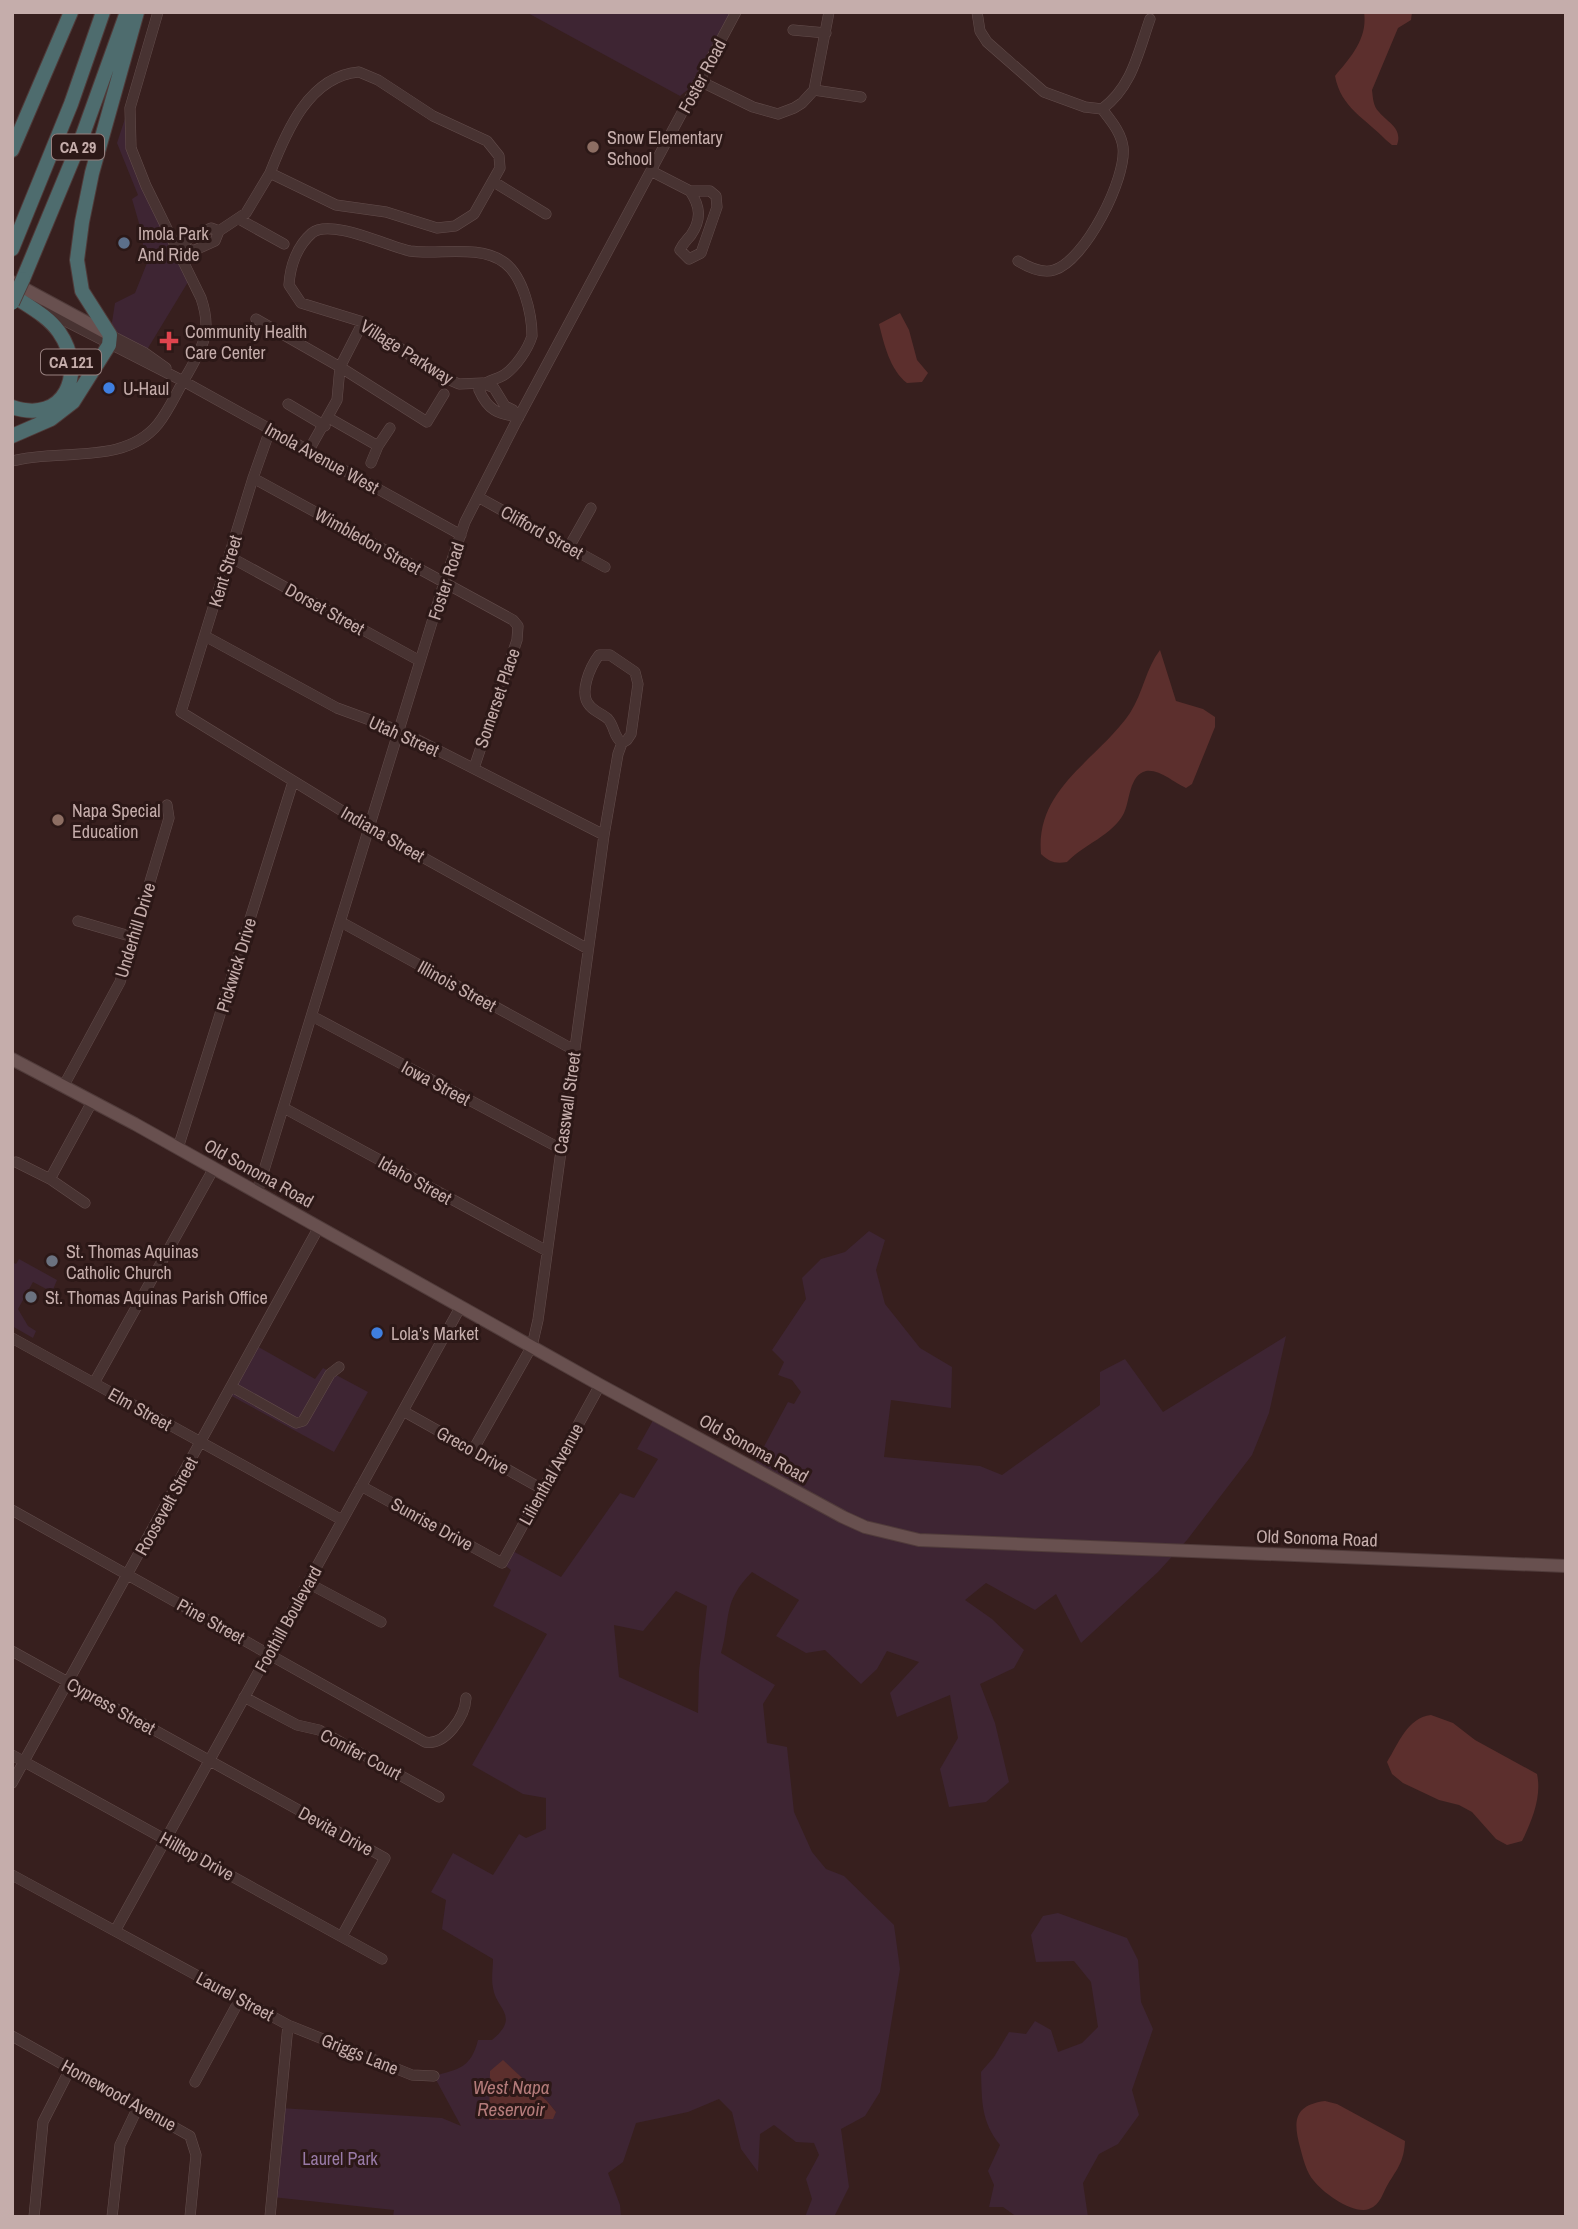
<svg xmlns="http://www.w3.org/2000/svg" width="1578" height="2229" font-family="'Archivo Narrow',sans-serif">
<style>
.green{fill:#3e2533;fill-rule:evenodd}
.water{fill:#5c2f2d}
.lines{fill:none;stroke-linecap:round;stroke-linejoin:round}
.minor-casing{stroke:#634d4c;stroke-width:11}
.major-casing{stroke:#513c3b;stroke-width:14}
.highway-casing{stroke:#4f3a39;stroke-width:16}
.minor{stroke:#483332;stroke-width:10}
.major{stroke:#68504f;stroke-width:12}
.highway{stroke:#4e6c6e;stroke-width:14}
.highway-bridge-casing{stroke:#4f3a39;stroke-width:16;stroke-linecap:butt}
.highway-bridge{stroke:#4e6c6e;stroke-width:14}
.education-dot{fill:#8d6e63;stroke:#2c1817;stroke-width:2.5}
.service-dot{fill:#5c6f8a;stroke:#2c1817;stroke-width:2.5}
.health-dot{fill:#e0444e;stroke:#2c1817;stroke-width:2.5}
.shop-dot{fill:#3f7fe0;stroke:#2c1817;stroke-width:2.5}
.worship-dot{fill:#6b7280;stroke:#2c1817;stroke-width:2.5}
.labels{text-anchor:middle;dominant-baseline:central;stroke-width:6;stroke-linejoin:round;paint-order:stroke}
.shield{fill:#2c1817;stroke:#97807f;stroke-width:2}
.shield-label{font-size:16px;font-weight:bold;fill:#c5adab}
.street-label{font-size:18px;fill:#c5adab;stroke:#2c1817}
.poi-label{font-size:18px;fill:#c5adab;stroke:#2c1817;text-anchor:start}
.park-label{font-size:18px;fill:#987aa6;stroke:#2c1817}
.water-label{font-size:19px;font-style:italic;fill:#b47b7a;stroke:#2c1817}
</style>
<rect width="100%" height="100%" fill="#371f1e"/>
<path class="green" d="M 526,12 L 736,12 L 701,79 L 680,96 Z
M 136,85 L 131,148 L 191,277 L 145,353 L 110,335 L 115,303 L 135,293 L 147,263 L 143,257 L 143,237 L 132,199 L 138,195 L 117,143 Z
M 869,1231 L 885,1240 L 876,1270 L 885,1304 L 920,1348 L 952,1367 L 951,1408 L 891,1400 L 884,1457 L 980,1466 L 1002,1475 L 1100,1405 L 1100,1372 L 1125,1359 L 1163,1412 L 1286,1336 L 1269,1413 L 1252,1455 L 1187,1540 L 1158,1572 L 1081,1643 L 1056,1594 L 1035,1610 L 986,1583 L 965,1600 L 992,1619 L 1024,1650 L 1014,1668 L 980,1684 L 995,1723 L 1009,1782 L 986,1802 L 949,1807 L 940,1769 L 958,1738 L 950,1695 L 897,1717 L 890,1693 L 919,1662 L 887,1651 L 877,1669 L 861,1684 L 825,1650 L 806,1653 L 776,1636 L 799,1600 L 752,1572 C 722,1602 731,1618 721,1653 L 775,1685 L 763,1704 L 767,1743 L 787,1747 L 794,1812 L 812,1852 L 826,1869 L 844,1876 L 894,1925 L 900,1969 L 880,2092 L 865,2116 L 841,2129 L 849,2187 L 834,2217 L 805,2217 L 812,2199 L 806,2179 L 819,2155 L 814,2143 L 796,2142 L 774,2125 L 760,2134 L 758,2172 L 741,2149 L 732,2112 L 719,2099 L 688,2112 L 636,2123 L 623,2162 L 608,2173 L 620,2205 L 621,2217 L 393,2217 L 394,2210 L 272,2197 L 280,2108 L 442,2118 L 461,2126 L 434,2076 C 459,2069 471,2068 478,2040 L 492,2040 C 521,2016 496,2009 493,1988 C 491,1979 493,1968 493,1959 L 442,1929 L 446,1900 L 431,1892 L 453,1853 L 493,1875 L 519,1834 L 526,1838 L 546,1829 L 546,1798 L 523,1794 L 472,1765 L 547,1634 L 493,1606 L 511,1570 L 502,1563 L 509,1549 L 561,1577 L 620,1493 L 634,1498 L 658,1459 L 637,1449 L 656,1415 L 753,1467 L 788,1402 L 794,1404 L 801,1392 L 792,1380 L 778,1375 L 784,1362 L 772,1350 L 806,1299 L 802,1278 L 821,1259 L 845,1252 ZM 676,1591 L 707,1606 L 699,1671 L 698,1713 L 619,1677 L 614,1625 L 643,1631 ZM 503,2061 L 547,2101 L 556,2112 L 489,2120 L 489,2101 Z
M 19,1259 L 57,1280 L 52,1292 L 33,1282 L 18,1309 L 28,1326 L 36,1331 L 33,1338 L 12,1326 L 12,1262 L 16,1264 Z
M 255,1345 L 315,1379 L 323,1368 L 368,1392 L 334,1452 L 228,1394 Z
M 1058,1913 L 1127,1938 L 1138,1960 L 1141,2002 L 1153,2029 L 1132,2090 L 1139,2115 L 1118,2144 L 1099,2154 L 1083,2183 L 1088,2217 L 1017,2217 L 1003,2207 L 989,2207 L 994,2185 L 988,2171 L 1000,2145 C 981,2121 982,2102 981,2072 L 994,2057 L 1009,2032 L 1026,2034 L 1035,2021 L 1051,2030 L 1058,2052 L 1082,2043 L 1098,2027 L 1091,1982 L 1074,1961 L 1036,1962 L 1031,1935 L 1043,1916 Z"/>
<path class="water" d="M 1364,12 L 1412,12 L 1411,20 L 1398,28 L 1372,90 C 1373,98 1373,106 1379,112 C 1388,123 1403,128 1397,145 L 1392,145 L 1386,140 C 1365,118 1341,108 1335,76 C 1350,58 1368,39 1364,12 Z
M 900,313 L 909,330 L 917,360 L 928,373 L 922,382 L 907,383 C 890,370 884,344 879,324 Z
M 1160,650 L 1176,701 L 1203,709 L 1215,717 L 1215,727 L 1192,784 L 1186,788 C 1174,783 1160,769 1146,771 C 1129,775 1130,801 1124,813 C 1113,835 1083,845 1067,862 C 1055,864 1050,862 1041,854 C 1035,788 1098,760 1130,713 C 1143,693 1146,668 1160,650 Z
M 1431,1715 L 1453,1723 L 1475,1740 L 1537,1774 C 1542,1796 1532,1821 1522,1841 L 1507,1845 L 1496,1839 L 1472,1812 L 1459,1805 L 1439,1800 L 1403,1783 L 1392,1774 L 1387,1762 C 1399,1743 1407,1718 1431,1715 Z
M 503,2060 L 547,2101 L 556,2112 L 553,2119 L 489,2120 L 490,2071 Z
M 1325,2101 L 1337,2104 L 1405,2141 C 1404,2161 1398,2168 1388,2184 C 1382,2194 1381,2204 1369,2209 C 1354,2215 1323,2193 1314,2181 C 1306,2172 1303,2158 1300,2147 C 1293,2121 1294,2105 1325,2101 Z"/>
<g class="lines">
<defs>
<path id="minor" d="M 977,12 L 980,31 L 987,42 L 1044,92 L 1085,107 L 1102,109 C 1111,121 1121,132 1123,147 C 1127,178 1085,261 1054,270 C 1042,274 1028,267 1018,261
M 793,30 L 826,33
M 359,72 L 378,80 L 433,116 L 487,141 L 499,156 L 500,168 L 474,214 L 455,226 L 437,228 L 386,212 L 336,205 L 270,173 C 286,132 309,76 359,72 Z
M 701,79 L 708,85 L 753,107 L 778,114 L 794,108 L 802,103 L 814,90 L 829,12
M 814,90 L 861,97
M 1102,109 C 1132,87 1138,53 1150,19
M 651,171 L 690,191 L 710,191 L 716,196 L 717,207 L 701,253 L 689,259 L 680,250 C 683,243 686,241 691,235 C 702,219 700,206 690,191
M 494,182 L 546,214
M 239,219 L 284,244
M 179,250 L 195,250 L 215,241 L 219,231 L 246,213 L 270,173
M 179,250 L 189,238 L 211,228 L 219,231
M 44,310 L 183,381 L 461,535
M 256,319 L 340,367 L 427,422 L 444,394
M 110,335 L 145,353 L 166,368
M 288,404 L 325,426
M 519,417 L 513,410 L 505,406 L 494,388 L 483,383 L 459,384 L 438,375 L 363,322 L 301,303 L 289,285 C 290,266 297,246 312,233 C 331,218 389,247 410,251 C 439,255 480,244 505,263 C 523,277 532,313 532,336 C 528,349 516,367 504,375 C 494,381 485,380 479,390 C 488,410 497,414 519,417
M 329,418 L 378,446
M 270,430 L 253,478 L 181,712 L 370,828 L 588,949
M 309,450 L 337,400 L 340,367 L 363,322
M 12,461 C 59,448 124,466 158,424 C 170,409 178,389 188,373 C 204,345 212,330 201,298 L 146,186 L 131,148 L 130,108 L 158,12
M 371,463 L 378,446 L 390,428
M 253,478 L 513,620 L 518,626 L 517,640 L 474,768
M 478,497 L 605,567
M 569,547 L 591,508
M 230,557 L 420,661
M 205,636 L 337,708 L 400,731 L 604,835
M 78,921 L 133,937
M 341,922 L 574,1050
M 312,1016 L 561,1149
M 63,1087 L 120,982 L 169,818 L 167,805
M 284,1108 L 547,1251
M 178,1148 L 293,782
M 16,1162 L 50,1179 L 92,1102
M 50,1179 L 85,1203
M 257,1193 L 444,583 L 465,522 L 515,424 L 736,12
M 12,1338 L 342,1520
M 94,1383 L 214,1168
M 232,1387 L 296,1423 L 303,1421 L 330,1374 L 339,1367
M 403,1411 L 542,1489
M 473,1450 L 532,1346 L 538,1320 L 604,835 L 618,754 L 622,743 L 627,740 L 631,734 L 638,684 L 635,672 L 610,655 L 599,655 C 590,667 578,694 590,706 C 595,712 603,714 608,719 C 615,727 613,736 622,743
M 361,1486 L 502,1563 L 600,1385
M 12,1510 L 425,1742 C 445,1746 465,1717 466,1698
M 308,1583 L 381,1622
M 12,1651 L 385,1858 L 342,1936
M 244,1697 L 297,1725 L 319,1730 L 439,1797
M 12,1755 L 382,1959
M 12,1783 L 319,1227
M 12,1875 L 288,2025 L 412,2075 L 434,2076
M 115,1931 L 461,1306
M 12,2036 L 190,2136 L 196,2155 L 190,2217
M 195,2082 L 240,1999
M 34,2217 L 43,2122 L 70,2069
M 112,2217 L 120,2145 L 139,2105
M 270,2217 L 288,2025"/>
<path id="major" d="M 12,282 L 110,335
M 12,1059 L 135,1124 L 600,1385 L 843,1517 L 865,1527 L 919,1540 L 1566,1566"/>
<path id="highway" d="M 12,150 L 71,12
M 12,249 L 71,104 L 103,12
M 23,279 L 82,137 L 127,12
M 12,295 C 28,306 48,316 59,332 C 87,372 65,425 12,407
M 12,436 L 51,419 L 73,402 L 109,345 L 110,335 L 82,291 L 77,260 L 82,222 L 92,173 L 137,12"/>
</defs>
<use href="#minor" class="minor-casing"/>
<use href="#major" class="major-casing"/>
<use href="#highway" class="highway-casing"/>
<use href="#minor" class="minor"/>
<use href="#major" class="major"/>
<use href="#highway" class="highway"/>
<defs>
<path id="highway-bridge" d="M 12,303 L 23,279"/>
</defs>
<use href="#highway-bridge" class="highway-bridge-casing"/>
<use href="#highway-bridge" class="highway-bridge"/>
</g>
<g class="education-dot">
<circle cx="593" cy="147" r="7"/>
<circle cx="58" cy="820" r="7"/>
</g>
<circle class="service-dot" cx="124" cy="243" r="7"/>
<path class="health-dot" d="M165.5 330.5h7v7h7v7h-7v7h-7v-7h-7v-7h7z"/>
<g class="shop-dot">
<circle cx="109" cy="388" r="7"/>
<circle cx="377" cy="1333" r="7"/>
</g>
<g class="worship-dot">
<circle cx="52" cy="1261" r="7"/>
<circle cx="31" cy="1297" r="7"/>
</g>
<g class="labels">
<g class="shield">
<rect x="52" y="134.5" width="52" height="25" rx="5"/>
<rect x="41" y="349.5" width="60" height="25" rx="5"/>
</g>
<g class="shield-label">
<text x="78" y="147">CA 29</text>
<text x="71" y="362">CA 121</text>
</g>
<g class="street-label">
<text transform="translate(702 76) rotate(-62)">Foster Road</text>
<text transform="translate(407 352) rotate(32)">Village Parkway</text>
<text transform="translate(322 458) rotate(29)">Imola Avenue West</text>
<text transform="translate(542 532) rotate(29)">Clifford Street</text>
<text transform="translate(368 541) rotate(29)">Wimbledon Street</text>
<text transform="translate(225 571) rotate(-73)">Kent Street</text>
<text transform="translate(446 581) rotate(-72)">Foster Road</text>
<text transform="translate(325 609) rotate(29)">Dorset Street</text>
<text transform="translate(497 698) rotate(-71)">Somerset Place</text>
<text transform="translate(404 736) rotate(24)">Utah Street</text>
<text transform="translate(383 834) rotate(30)">Indiana Street</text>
<text transform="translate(135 930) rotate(-73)">Underhill Drive</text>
<text transform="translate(236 965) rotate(-73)">Pickwick Drive</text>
<text transform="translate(457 986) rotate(29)">Illinois Street</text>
<text transform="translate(436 1083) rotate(28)">Iowa Street</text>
<text transform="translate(567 1103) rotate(-82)">Casswall Street</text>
<text transform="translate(259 1173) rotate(29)">Old Sonoma Road</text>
<text transform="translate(415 1180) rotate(29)">Idaho Street</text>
<text transform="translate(140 1409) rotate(29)">Elm Street</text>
<text transform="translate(754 1448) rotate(29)">Old Sonoma Road</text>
<text transform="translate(473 1450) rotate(29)">Greco Drive</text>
<text transform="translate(551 1474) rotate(-61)">Lilienthal Avenue</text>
<text transform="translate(166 1506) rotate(-61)">Roosevelt Street</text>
<text transform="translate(432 1524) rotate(29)">Sunrise Drive</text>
<text transform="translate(1317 1538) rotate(2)">Old Sonoma Road</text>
<text transform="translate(288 1619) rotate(-61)">Foothill Boulevard</text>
<text transform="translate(211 1621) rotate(29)">Pine Street</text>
<text transform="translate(111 1706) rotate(29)">Cypress Street</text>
<text transform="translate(361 1754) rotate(28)">Conifer Court</text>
<text transform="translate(336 1831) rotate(29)">Devita Drive</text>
<text transform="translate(197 1856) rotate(29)">Hilltop Drive</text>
<text transform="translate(235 1996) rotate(28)">Laurel Street</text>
<text transform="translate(360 2054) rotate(22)">Griggs Lane</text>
<text transform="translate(119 2095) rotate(29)">Homewood Avenue</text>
</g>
<g class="poi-label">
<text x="607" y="137">Snow Elementary<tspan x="607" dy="21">School</tspan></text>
<text x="138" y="233">Imola Park<tspan x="138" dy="21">And Ride</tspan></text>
<text x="185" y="331">Community Health<tspan x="185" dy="21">Care Center</tspan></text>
<text x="123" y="388">U-Haul</text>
<text x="72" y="810">Napa Special<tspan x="72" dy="21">Education</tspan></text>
<text x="66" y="1251">St. Thomas Aquinas<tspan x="66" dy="21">Catholic Church</tspan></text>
<text x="45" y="1297">St. Thomas Aquinas Parish Office</text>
<text x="391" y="1333">Lola’s Market</text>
</g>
<g class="park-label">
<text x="340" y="2158">Laurel Park</text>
</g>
<g class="water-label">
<text x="511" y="2087">West Napa<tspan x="511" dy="22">Reservoir</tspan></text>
</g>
</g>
<rect width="1578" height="2229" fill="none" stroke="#c5adab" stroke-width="28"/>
</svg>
